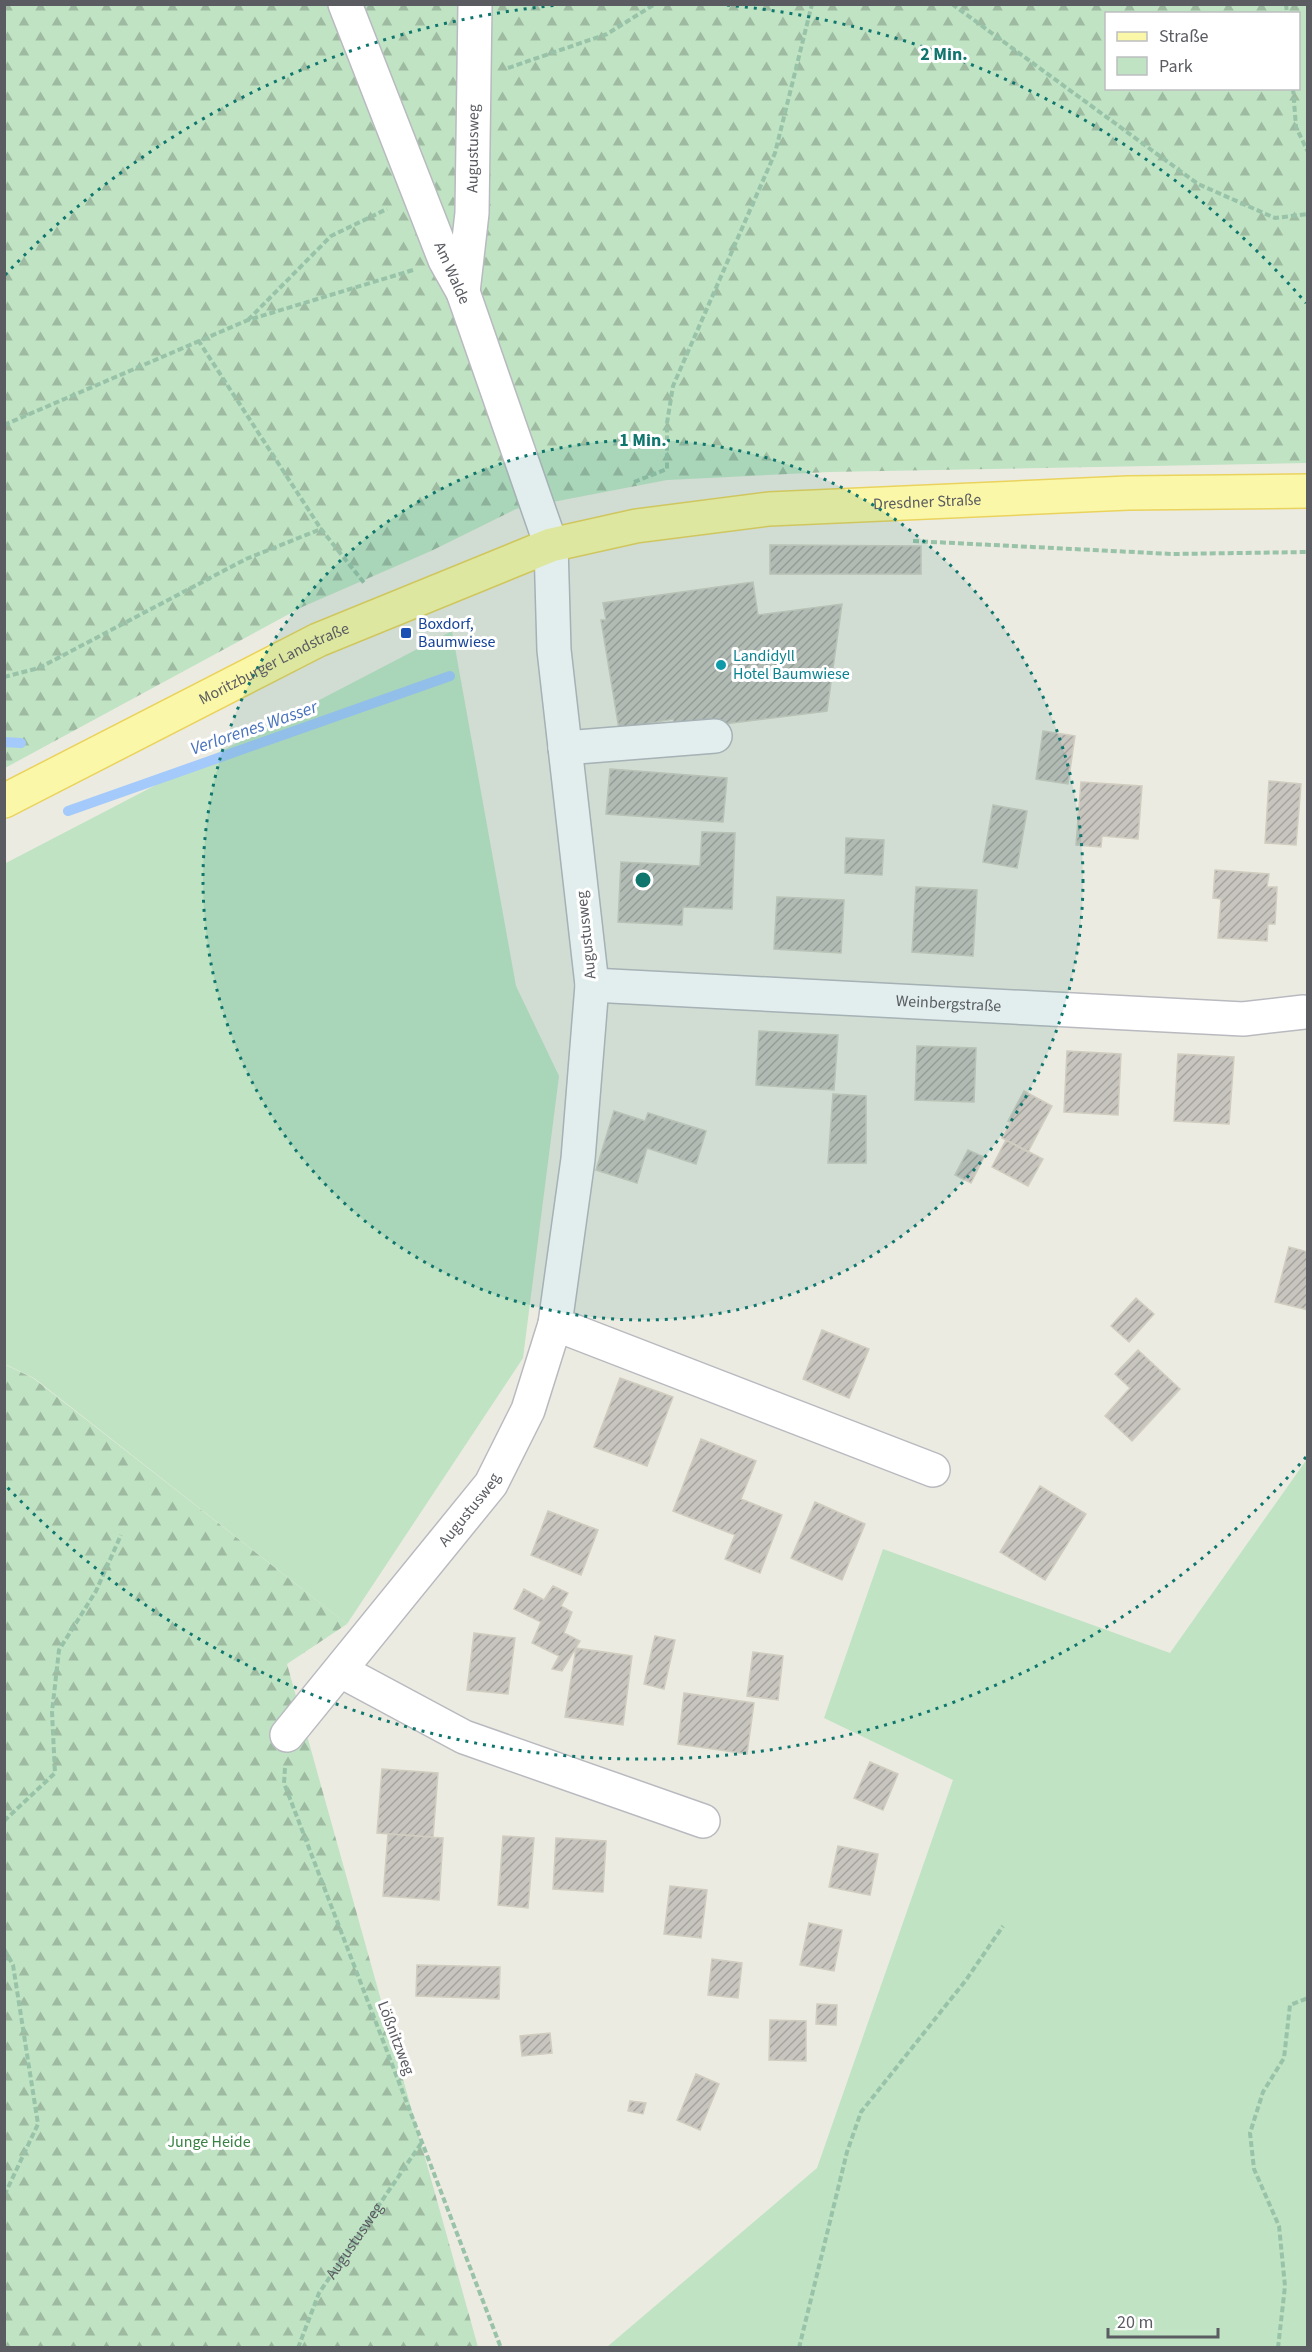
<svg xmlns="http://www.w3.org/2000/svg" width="1312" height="2352" font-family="'Source Sans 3',sans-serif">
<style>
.green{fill:#bfe3c3}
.forest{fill:url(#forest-firs);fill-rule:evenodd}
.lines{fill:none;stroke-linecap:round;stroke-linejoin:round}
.stream{stroke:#a3cafb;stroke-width:10}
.building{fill:url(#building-hatch);stroke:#d0cdc0;stroke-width:1.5}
.minor-casing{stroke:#b9bac0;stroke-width:36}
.major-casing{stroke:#ead35d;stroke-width:36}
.path{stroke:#99c3a9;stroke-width:4;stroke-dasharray:6 3;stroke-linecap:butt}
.minor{stroke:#fff;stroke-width:33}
.major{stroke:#fbf7a8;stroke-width:33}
.ring{fill:none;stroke:#0f766e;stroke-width:3;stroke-dasharray:3 6}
.transit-dot{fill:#1a4fb4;stroke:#fff;stroke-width:2}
.culture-dot{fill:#0f9aa8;stroke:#fff;stroke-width:2}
.labels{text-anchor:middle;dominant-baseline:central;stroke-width:6;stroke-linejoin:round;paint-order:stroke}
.street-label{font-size:16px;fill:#5a5c62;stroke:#fff}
.transit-label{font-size:16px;fill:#164399;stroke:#fff;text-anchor:start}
.culture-label{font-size:16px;fill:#0d838f;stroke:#fff;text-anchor:start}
.park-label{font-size:16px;fill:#398245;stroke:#fff}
.water-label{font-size:18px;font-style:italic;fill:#4772bc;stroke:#fff}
.centre{fill:#0f766e;stroke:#fff;stroke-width:3}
.ring-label{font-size:18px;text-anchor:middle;font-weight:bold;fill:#0f766e;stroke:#fff;stroke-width:6;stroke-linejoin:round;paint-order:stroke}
</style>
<defs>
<pattern id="forest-firs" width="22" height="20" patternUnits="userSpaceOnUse" patternTransform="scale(1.5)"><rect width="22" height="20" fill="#bfe3c3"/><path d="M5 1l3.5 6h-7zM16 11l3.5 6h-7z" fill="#9ebba2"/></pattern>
<pattern id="building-hatch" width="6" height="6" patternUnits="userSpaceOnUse" patternTransform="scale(1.5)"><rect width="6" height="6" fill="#c8c5bf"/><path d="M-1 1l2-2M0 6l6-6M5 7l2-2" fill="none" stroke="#a5a39f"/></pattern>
</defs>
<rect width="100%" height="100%" fill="#ecebe1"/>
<path class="green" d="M 452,631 L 516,986 L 559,1076 L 523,1358 L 347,1624 L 34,1378 L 5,1364 L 4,864 Z
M 1307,1459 L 1307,2347 L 607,2347 L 817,2168 L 953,1780 L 824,1718 L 883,1549 L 1170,1653 Z"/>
<path class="forest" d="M 5,5 L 1307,5 L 1307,463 L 829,472 L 667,480 L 516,509 L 431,551 L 302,607 L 5,768 ZM 1106,14 L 1298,14 L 1298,88 L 1106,88 Z
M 4,1364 L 33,1378 L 347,1624 L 287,1664 L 478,2347 L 5,2347 Z"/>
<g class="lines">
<path class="stream" d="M 4,742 L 21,743
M 68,811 L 450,676"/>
</g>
<path class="building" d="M 770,545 L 921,546 L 921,574 L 770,574 Z
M 753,582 L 758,615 L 842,604 L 827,711 L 676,730 L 673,719 L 619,729 L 601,620 L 606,620 L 603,603 Z
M 1043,731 L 1075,736 L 1068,784 L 1036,779 Z
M 610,769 L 727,778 L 723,822 L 606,814 Z
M 1269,781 L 1301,784 L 1296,845 L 1265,843 Z
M 1081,782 L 1142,786 L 1138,839 L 1102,836 L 1101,847 L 1076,845 Z
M 993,805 L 1027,811 L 1017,868 L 983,862 Z
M 702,832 L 735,833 L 732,909 L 683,907 L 682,925 L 618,922 L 621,862 L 700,866 Z
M 846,838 L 884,840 L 882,875 L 845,873 Z
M 1215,870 L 1269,874 L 1267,887 L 1277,887 L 1275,924 L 1268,924 L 1267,941 L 1218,938 L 1221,899 L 1213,898 Z
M 916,887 L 977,890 L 973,956 L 912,952 Z
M 777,897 L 844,900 L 841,953 L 774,949 Z
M 759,1031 L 838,1035 L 834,1090 L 756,1085 Z
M 917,1046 L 976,1048 L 974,1102 L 915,1100 Z
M 1067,1051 L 1121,1054 L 1118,1115 L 1064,1112 Z
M 1178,1054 L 1234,1057 L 1229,1124 L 1174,1121 Z
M 1024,1091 L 1052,1106 L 1028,1152 L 1002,1138 L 1011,1122 L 1008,1121 Z
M 833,1094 L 866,1096 L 866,1163 L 828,1163 Z
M 614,1111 L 645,1121 L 648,1113 L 706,1131 L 696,1164 L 647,1148 L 637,1183 L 596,1170 Z
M 1006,1140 L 1043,1159 L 1028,1186 L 992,1167 Z
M 968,1150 L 984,1157 L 971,1183 L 955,1175 Z
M 1289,1247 L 1308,1252 L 1308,1310 L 1275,1302 Z
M 1136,1298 L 1154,1314 L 1129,1342 L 1111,1326 Z
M 822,1330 L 869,1349 L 849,1398 L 803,1379 Z
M 1138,1350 L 1180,1389 L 1132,1441 L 1105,1416 L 1130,1388 L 1115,1374 Z
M 620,1378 L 673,1397 L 647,1466 L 594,1447 Z
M 701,1439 L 756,1461 L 741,1499 L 782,1515 L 760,1573 L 725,1559 L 735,1535 L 673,1511 Z
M 1040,1486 L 1086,1514 L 1045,1580 L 1000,1552 Z
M 815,1502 L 865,1524 L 842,1580 L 791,1558 Z
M 548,1511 L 598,1530 L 581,1575 L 531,1555 Z
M 553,1586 L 568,1593 L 561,1606 L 572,1612 L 564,1633 L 580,1641 L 562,1671 L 552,1669 L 559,1656 L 532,1643 L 541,1622 L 514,1609 L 524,1589 L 544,1600 Z
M 474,1633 L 515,1638 L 508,1694 L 467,1690 Z
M 655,1636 L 675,1640 L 664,1689 L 644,1684 Z
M 576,1648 L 632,1656 L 623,1725 L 565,1717 Z
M 753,1652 L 783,1656 L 778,1700 L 747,1696 Z
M 684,1693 L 754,1703 L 747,1754 L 678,1744 Z
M 870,1762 L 898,1774 L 883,1810 L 854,1798 Z
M 382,1769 L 438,1773 L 433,1837 L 377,1833 Z
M 388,1834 L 443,1838 L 439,1900 L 383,1896 Z
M 503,1836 L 534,1838 L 528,1908 L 498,1905 Z
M 556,1838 L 606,1841 L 603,1892 L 553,1889 Z
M 838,1846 L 878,1854 L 870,1895 L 829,1887 Z
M 670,1886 L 707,1890 L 701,1938 L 664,1934 Z
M 809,1923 L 842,1930 L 834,1971 L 800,1965 Z
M 712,1959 L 742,1963 L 738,1998 L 708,1995 Z
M 417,1965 L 500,1967 L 499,1999 L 416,1996 Z
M 817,2004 L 837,2005 L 836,2025 L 816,2024 Z
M 770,2020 L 806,2021 L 806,2061 L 769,2060 Z
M 550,2033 L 552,2053 L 522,2056 L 520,2036 Z
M 696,2074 L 719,2084 L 700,2130 L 677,2120 Z
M 630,2101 L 646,2103 L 643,2114 L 628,2111 Z"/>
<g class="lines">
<defs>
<g id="minor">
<path id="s2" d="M 463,292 L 472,213 L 475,4"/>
<path d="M 565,748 L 715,736"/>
<path id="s3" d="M 592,985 L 1243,1019 L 1304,1012"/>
<path d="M 555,1324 L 933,1470"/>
<path d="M 341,1671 L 464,1737 L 703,1821"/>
<path id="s4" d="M 287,1735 L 491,1484 L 528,1410 L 555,1324 L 578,1159 L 592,985 L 554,650 L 551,545 L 463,292 L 445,260 L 345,4"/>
</g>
<g id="major">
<path id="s5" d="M 4,801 L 318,640 L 551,545 L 636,526 L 769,509 L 1128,493 L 1308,491"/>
</g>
</defs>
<use href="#minor" class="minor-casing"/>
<use href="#major" class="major-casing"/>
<g class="path">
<path d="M 952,4 L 1198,184 L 1275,218 L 1308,214"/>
<path d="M 1286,4 L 1287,14"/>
<path d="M 508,68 L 607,34 L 655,4"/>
<path d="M 1293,88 L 1296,127 L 1308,152"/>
<path d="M 248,320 L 331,236 L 387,209"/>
<path d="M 198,340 L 321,529 L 365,584"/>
<path d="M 4,425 L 248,320 L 413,270"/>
<path d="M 634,482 L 667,469 L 667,423 L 673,386 L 775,153 L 812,4"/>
<path d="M 913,541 L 1173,554 L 1308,552"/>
<path d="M 4,677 L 39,668 L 246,559 L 321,529"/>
<path d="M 285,1768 L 284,1783 L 501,2348"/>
<path d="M 4,1821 L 55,1773 L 52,1712 L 59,1650 L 96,1591 L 121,1535"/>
<path d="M 4,1949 L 13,1965 L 38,2124 L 4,2196"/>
<path id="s1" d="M 298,2348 L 319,2293 L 422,2142"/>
<path d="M 799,2348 L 847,2152 L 861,2112 L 966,1980 L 1003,1926"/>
<path d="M 1278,2348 L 1285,2286 L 1279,2226 L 1254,2169 L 1250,2133 L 1263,2092 L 1284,2058 L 1290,2005 L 1308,1998"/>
</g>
<use href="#minor" class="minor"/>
<use href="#major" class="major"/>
</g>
<circle cx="643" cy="880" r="440" fill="#0f766e" fill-opacity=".12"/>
<g class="ring">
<circle cx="643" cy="880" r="440"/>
<path d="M1306 1457A879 879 0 0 1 5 1485M5 275A879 879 0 0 1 559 5M727 5A879 879 0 0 1 1306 303"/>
</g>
<rect class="transit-dot" x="400" y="627" width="12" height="12" rx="3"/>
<circle class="culture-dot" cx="721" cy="665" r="6"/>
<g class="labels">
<g class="street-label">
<text stroke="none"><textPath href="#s2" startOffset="144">Augustusweg</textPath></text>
<text transform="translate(452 273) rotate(66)">Am Walde</text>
<text stroke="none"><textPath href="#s5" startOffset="984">Dresdner Straße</textPath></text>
<text stroke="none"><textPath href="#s5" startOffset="303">Moritzburger Landstraße</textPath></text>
<text transform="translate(586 935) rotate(-96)">Augustusweg</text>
<text stroke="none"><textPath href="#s3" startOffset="357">Weinbergstraße</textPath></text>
<text stroke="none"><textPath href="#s4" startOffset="290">Augustusweg</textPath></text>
<text transform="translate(396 2038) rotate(69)">Lößnitzweg</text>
<text stroke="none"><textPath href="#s1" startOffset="122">Augustusweg</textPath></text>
</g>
<g class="transit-label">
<text x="418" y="624">Boxdorf,<tspan x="418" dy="18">Baumwiese</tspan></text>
</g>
<g class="culture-label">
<text x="733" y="656">Landidyll<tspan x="733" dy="18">Hotel Baumwiese</tspan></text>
</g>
<g class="park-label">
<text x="209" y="2142">Junge Heide</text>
</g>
<g class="water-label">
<text transform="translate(254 728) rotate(-19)">Verlorenes Wasser</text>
</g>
</g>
<circle cx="643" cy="880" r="9" class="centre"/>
<g class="ring-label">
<text x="944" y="60">2 Min.</text>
<text x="643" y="446">1 Min.</text>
</g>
<rect width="1312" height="2352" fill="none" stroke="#5a5c62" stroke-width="12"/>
<rect x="1105" y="12" width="195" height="78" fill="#ffffff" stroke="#bdbec0" stroke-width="1.5"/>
<rect x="1117" y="32" width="30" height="9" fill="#fbf7a8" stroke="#bdbec0" stroke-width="1.5"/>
<text x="1159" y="42" font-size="18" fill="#5a5c62">Straße</text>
<rect x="1117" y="57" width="30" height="18" fill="#bfe3c3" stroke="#bdbec0" stroke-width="1.5"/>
<text x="1159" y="72" font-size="18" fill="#5a5c62">Park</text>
<path d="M1108 2328v9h110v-9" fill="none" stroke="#5a5c62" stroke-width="3"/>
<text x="1117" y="2328" font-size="18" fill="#5a5c62" stroke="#ffffff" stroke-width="4.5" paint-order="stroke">20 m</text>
</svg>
